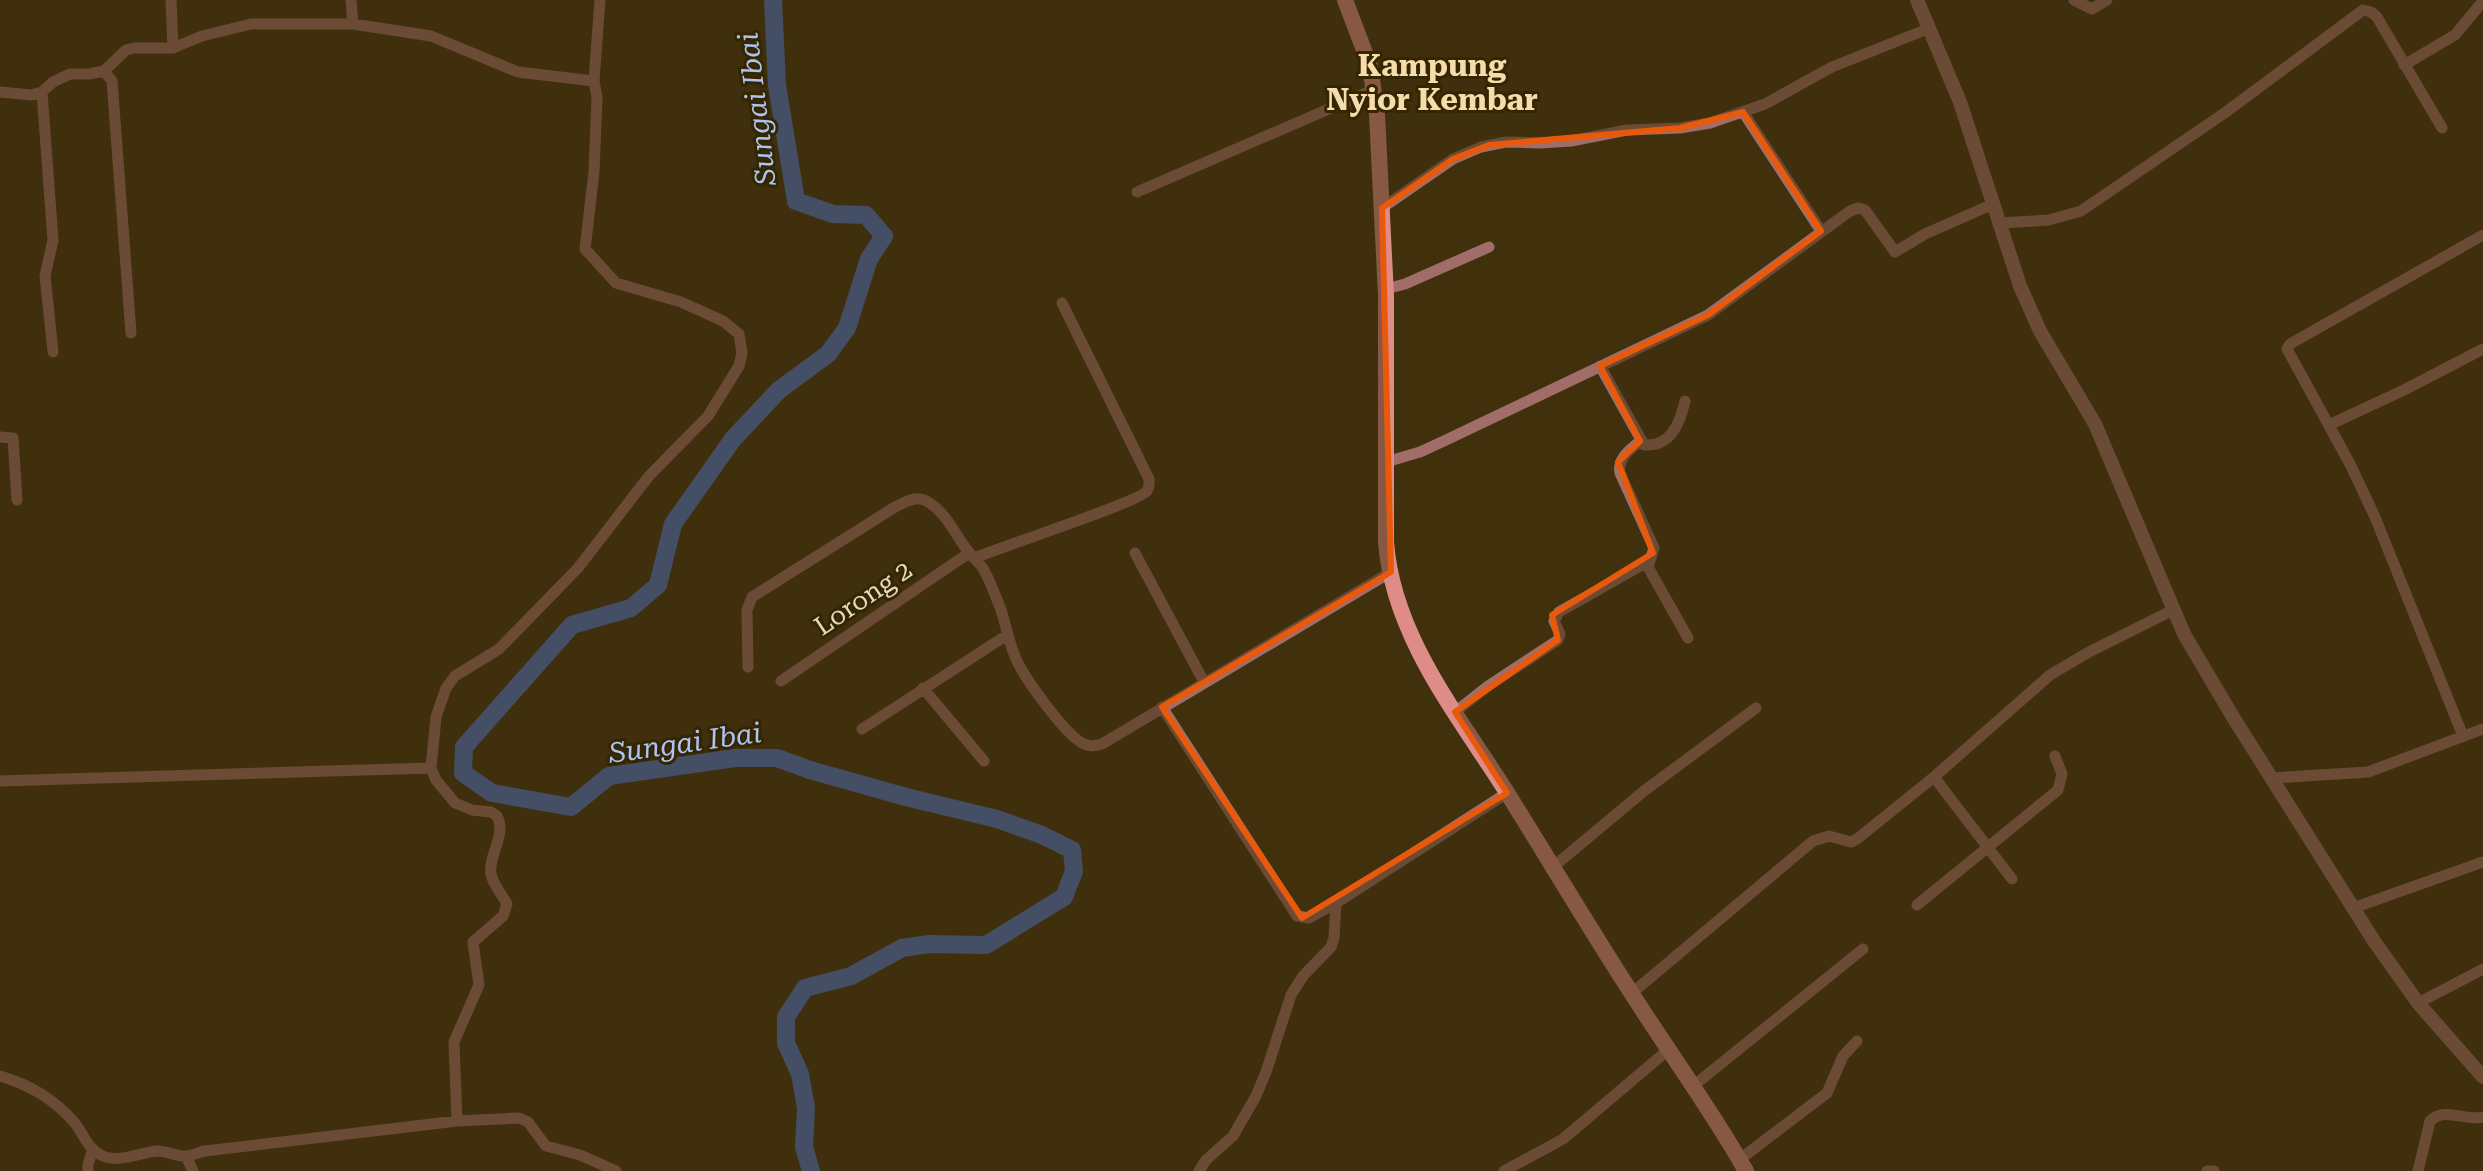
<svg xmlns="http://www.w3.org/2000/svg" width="2483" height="1171" font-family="'Roboto Serif',serif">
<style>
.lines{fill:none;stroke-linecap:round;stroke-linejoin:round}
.river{stroke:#4a74cf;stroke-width:18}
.minor{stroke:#a06d69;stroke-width:11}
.tertiary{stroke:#a06d69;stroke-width:14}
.secondary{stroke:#dd8c87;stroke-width:16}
.marked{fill:none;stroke:#e8590c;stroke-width:6;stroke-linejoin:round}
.labels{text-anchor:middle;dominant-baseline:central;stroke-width:6;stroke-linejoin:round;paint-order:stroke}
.street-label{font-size:26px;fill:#e4d8c0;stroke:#352602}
.water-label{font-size:28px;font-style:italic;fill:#adc4f3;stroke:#352602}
.quarter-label{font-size:30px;font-weight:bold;fill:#f5dcab;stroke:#352602}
</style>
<rect width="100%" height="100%" fill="#40300c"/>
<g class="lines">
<path class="river" d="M 773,0 L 777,85 L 796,201 L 833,214 L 866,215 L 884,236 L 869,259 L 847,328 L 828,354 L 779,390 L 733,439 L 673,524 L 658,585 L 631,608 L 572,625 L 464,747 L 463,773 L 492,793 L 571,807 L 609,776 L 735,758 L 777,758 L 810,770 L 906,797 L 997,819 L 1042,835 L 1072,850 L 1074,871 L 1064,897 L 986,945 L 929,944 L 902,948 L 851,976 L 805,988 L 786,1017 L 786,1043 L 800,1074 L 806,1108 L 804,1147 L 811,1171"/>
<path class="minor" d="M 171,0 L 173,48
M 351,0 L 353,24
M 2074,0 L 2092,9 L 2107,0
M 2404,65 L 2455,35 L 2483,1
M 104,71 L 112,81 L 131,333
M 0,92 L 31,95 L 42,92 L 53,82 L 70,74 L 89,74 L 104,71 L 126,50 L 135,48 L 173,48 L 202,36 L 251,24 L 353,24 L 431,36 L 518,72 L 594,81
M 42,92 L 53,240 L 45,276 L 53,352
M 1743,112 L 1821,231
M 1137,192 L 1375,89
M 1382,208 L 1453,159 L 1481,147 L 1506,142 L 1540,143 L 1571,141 L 1627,130 L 1680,128 L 1710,123 L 1765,104 L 1832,67 L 1930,28
M 1999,223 L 2049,220 L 2081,211 L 2226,112 L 2363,10 L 2371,12 L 2377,17 L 2442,128
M 1386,289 L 1405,284 L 1489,247
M 1600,366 L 1644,445 C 1671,447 1680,423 1685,401
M 2329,425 L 2404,390 L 2483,349
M 0,437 L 13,438 L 17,500
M 1640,441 C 1630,450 1617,458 1620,473 L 1654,548 L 1648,567 L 1688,638
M 1386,462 L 1420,452 L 1444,441 L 1708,315 L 1850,211 L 1858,208 L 1865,210 L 1895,252 L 1925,234 L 1993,204
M 1135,553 L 1204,682
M 974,558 C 998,548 1139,502 1147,491 C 1150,486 1149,484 1149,479 L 1062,303
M 748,667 L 747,610 L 752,597 L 895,507 C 904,503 914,496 924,500 C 945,509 955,535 968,551 C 973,558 980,563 984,570 C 991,583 996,597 1001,610 C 1007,628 1009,646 1018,663 C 1027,681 1066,736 1084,744 C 1090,747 1095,746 1102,744 L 1391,572
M 781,681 L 969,553
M 923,688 L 984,761
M 1162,707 L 1297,916 L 1309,918 L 1336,903
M 1455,712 L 1488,686 L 1558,640 L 1560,634 L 1554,621 L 1559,612 L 1649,561
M 862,729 L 1007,635
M 2463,736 L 2375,517 L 2350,464 L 2287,349 L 2290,344 L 2483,235
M 1934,777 L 2012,879
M 2272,778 L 2368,772 L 2483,729
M 0,781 L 431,768
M 1553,867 L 1644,791 L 1756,708
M 1917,905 L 2058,790 L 2062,774 L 2055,756
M 2353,908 L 2483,862
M 1632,993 L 1813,841 L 1829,836 L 1851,842 L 1857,839 L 1934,777 L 2050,675 L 2089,652 L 2173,610
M 2418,1003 L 2483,969
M 0,1076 C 28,1084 54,1099 74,1122 C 82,1131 86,1145 96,1152 C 114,1166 137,1153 157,1151 C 167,1151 178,1157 187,1156 C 193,1155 200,1152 205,1151 L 457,1121 L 519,1118 L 528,1122 L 546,1146 L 580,1155 L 616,1171
M 1692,1087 L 1863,949
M 457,1121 L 454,1042 L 479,985 L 473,942 L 503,916 L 507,904 C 502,894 493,885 491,874 C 488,855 507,835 497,816 L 491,812 L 472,810 L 455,803 L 436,780 L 431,768 L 436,717 L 446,688 L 455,676 L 499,649 L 578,568 L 649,476 L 708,416 L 739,366 L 742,353 L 739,334 L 723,321 L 681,302 L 616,283 L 585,249 L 594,172 L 597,97 L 594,81 L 600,0
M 186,1156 L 193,1171
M 1739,1160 L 1827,1093 L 1843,1056 L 1857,1041
M 88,1171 L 88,1164 L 93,1149
M 1199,1171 L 1206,1160 L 1233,1136 L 1256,1096 L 1266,1072 L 1291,995 L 1303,976 L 1331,947 L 1334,938 L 1336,903 L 1507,793
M 1504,1171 L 1563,1139 L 1668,1050
M 2207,1171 L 2214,1171
M 2418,1171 L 2430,1121 C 2445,1106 2465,1122 2483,1117"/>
<path class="tertiary" d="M 1917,0 L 1960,102 L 2020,286 L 2040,331 L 2095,424 L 2184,634 L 2233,717 L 2374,941 L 2418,1003 L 2483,1077"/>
<path class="secondary" d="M 1345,0 L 1370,66 L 1377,114 L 1386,296 L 1386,542 C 1393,636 1458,715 1506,791 C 1549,860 1590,929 1634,997 C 1671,1055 1712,1111 1746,1171"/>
</g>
<path d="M0 0H2483V1171H0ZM 1743,112 L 1821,231 L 1708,315 L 1600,366 L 1640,441 L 1618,462 L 1653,553 L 1552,615 L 1558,640 L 1455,712 L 1507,793 L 1302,918 L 1162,707 L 1391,572 L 1382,208 L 1453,159 L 1489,145 L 1680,128 Z" fill="#40300c" fill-opacity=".55" fill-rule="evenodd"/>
<path class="marked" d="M 1743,112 L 1821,231 L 1708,315 L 1600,366 L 1640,441 L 1618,462 L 1653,553 L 1552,615 L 1558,640 L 1455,712 L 1507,793 L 1302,918 L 1162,707 L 1391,572 L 1382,208 L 1453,159 L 1489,145 L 1680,128 Z"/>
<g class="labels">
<g class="street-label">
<text transform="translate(863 598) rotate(-34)">Lorong 2</text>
</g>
<g class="water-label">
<text transform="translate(757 109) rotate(-97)">Sungai Ibai</text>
<text transform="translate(685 743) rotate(-8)">Sungai Ibai</text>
</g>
<g class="quarter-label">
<text x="1432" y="65">Kampung<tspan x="1432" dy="34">Nyior Kembar</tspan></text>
</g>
</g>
</svg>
